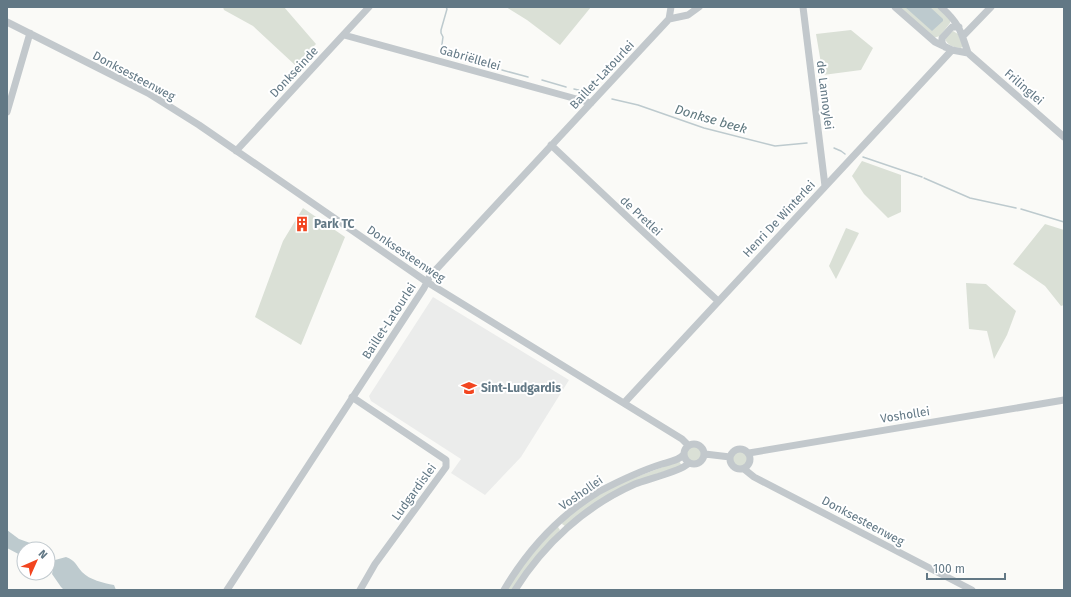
<svg xmlns="http://www.w3.org/2000/svg" width="1071" height="597" font-family="'Fira Sans',sans-serif">
<style>
.built{fill:#ebeceb}
.green{fill:#dae0d6}
.water{fill:#bdcace}
.lines{fill:none;stroke-linecap:round;stroke-linejoin:round}
.stream{stroke:#bdcace;stroke-width:1.5}
.minor{stroke:#c2c8cc;stroke-width:7}
.labels{text-anchor:middle;dominant-baseline:central;stroke-width:4;stroke-linejoin:round;paint-order:stroke}
.street-label{font-size:12px;fill:#627885;stroke:#fff}
.poi-label{font-size:12px;font-weight:bold;fill:#627885;stroke:#fff;text-anchor:start}
.water-label{font-size:13px;font-style:italic;fill:#5e777e;stroke:#fff}
</style>
<rect width="100%" height="100%" fill="#fafaf7"/>
<path class="built" d="M 433,297 L 569,380 L 521,457 L 485,495 L 451,473 L 461,459 L 371,401 L 369,396 Z"/>
<path class="green" d="M 223,7 L 284,7 L 316,44 L 295,65 L 253,26 L 224,10 Z
M 506,7 L 591,7 L 560,45 L 527,20 Z
M 897,7 L 937,7 L 950,18 L 950,23 L 940,36 L 933,38 Z
M 851,30 L 873,48 L 861,70 L 823,75 L 816,34 Z
M 953,31 L 958,34 L 963,46 L 961,48 C 955,48 946,45 945,38 Z
M 862,161 L 901,175 L 901,212 L 888,218 L 864,194 L 852,176 Z
M 303,208 L 345,237 L 301,345 L 255,317 L 283,241 Z
M 1045,224 L 1064,230 L 1064,305 L 1061,306 L 1045,286 L 1013,264 Z
M 846,228 L 859,233 L 836,279 L 829,266 Z
M 966,283 L 986,284 L 1016,311 L 1007,335 L 994,359 L 987,331 L 969,329 Z
M686 454a8 8 0 1 1 16 0a8 8 0 1 1-16 0Z
M732 459a8 8 0 1 1 16 0a8 8 0 1 1-16 0Z
M 679,461 L 682,466 L 656,474 L 565,526 L 562,524 L 563,521 L 591,499 L 620,483 Z
M 556,527 L 558,527 L 560,530 L 513,590 L 506,590 L 521,567 Z"/>
<path class="water" d="M 905,7 L 930,7 L 943,19 L 943,21 L 932,31 Z
M 7,530 L 19,539 L 33,544 L 37,549 L 24,549 L 24,557 L 7,548 Z
M 66,557 C 75,560 76,565 82,572 C 90,580 103,583 114,585 L 116,590 L 64,590 L 61,587 L 52,574 L 55,560 Z"/>
<g class="lines">
<path class="stream" d="M 446,7 L 447,9 L 441,30 L 441,33 L 443,37 L 441,51 L 445,55 L 470,60
M 483,64 L 490,67
M 502,70 L 528,77
M 542,80 L 566,87
M 574,89 L 587,92
M 612,99 L 638,105 L 704,128 L 775,146 L 807,143
M 834,148 L 841,151 L 845,154
M 863,157 L 922,177
M 924,178 L 970,198 L 1016,208
M 1021,209 L 1064,222"/>
<path class="minor" d="M 803,7 L 825,186
M 895,7 L 935,42 L 952,50 L 968,53 L 1064,137
M 941,7 C 959,23 961,31 968,53
M 669,19 L 671,7
M 7,22 L 148,93 L 199,125 L 427,282 L 682,439 L 688,445
M 344,35 L 591,103
M 963,36 L 991,7
M 945,47 L 942,43 L 942,38 L 952,27 L 959,27
M 7,112 L 30,33
M 551,145 L 637,226 L 718,301
M 236,151 L 369,7
M 352,397 L 446,460 L 446,467 L 375,564 L 360,590
M 624,403 L 952,50
M684 454a10 10 0 1 1 20 0a10 10 0 1 1-20 0Z
M730 459a10 10 0 1 1 20 0a10 10 0 1 1-20 0Z
M 749,453 L 1064,400
M 705,454 L 730,457
M 744,469 L 754,477 L 972,590
M 227,590 L 424,288 L 430,276 L 669,19 L 688,15 L 699,7
M 504,590 C 527,551 559,516 598,492 C 619,481 640,471 662,464 C 669,462 680,460 684,454
M 515,590 C 544,544 585,506 635,484 C 648,479 682,471 689,463"/>
</g>
<defs>
<symbol id="building-bare" viewBox="-9 -9 18 18"><path d="M-4-6H4V6H1V3H-1V6H-4ZM-2.5-4.3h1.7v1.8h-1.7ZM.8-4.3h1.7v1.8H.8ZM-2.5-1h1.7V.8h-1.7ZM.8-1h1.7V.8H.8Z" fill="#f2451f" stroke="#fff" stroke-width="2.5" paint-order="stroke"/></symbol>
<symbol id="school-bare" viewBox="-9 -9 18 18"><path d="M0-5L7-2L0 1L-7-2ZM-4 1L0 2.5L4 1V4Q0 6-4 4Z" fill="#f2451f" stroke="#fff" stroke-width="2.5" paint-order="stroke"/></symbol>
</defs>
<g fill-rule="evenodd">
<use href="#building-bare" x="291" y="213" width="22" height="22"/>
<use href="#school-bare" x="458" y="377" width="22" height="22"/>
</g>
<g class="labels">
<g class="street-label">
<text transform="translate(470 58) rotate(16)">Gabriëllelei</text>
<text transform="translate(294 72) rotate(-47)">Donkseinde</text>
<text transform="translate(602 75) rotate(-47)">Baillet-Latourlei</text>
<text transform="translate(134 76) rotate(28)">Donksesteenweg</text>
<text transform="translate(1024 87) rotate(41)">Frilinglei</text>
<text transform="translate(825 95) rotate(83)">de Lannoylei</text>
<text transform="translate(641 216) rotate(43)">de Pretlei</text>
<text transform="translate(779 219) rotate(-47)">Henri De Winterlei</text>
<text transform="translate(406 254) rotate(34)">Donksesteenweg</text>
<text transform="translate(389 321) rotate(-57)">Baillet-Latourlei</text>
<text transform="translate(905 415) rotate(-9)">Voshollei</text>
<text transform="translate(414 492) rotate(-54)">Ludgardislei</text>
<text transform="translate(581 493) rotate(-35)">Voshollei</text>
<text transform="translate(863 521) rotate(28)">Donksesteenweg</text>
</g>
<g class="poi-label">
<text x="314" y="224">Park TC</text>
<text x="481" y="388">Sint-Ludgardis</text>
</g>
<g class="water-label">
<text transform="translate(711 119) rotate(16)">Donkse beek</text>
</g>
</g>
<rect width="1071" height="597" fill="none" stroke="#627885" stroke-width="16"/>
<g transform="translate(36 561) rotate(45)"><circle r="19" fill="#ffffff" stroke="#c0c9ce"/>
<path d="M0-3L7 15L0 10L-7 15Z" fill="#f2451f"/>
<text y="-6" font-size="11" font-weight="bold" text-anchor="middle" fill="#627885">N</text>
</g>
<path d="M927 573v6h78v-6" fill="none" stroke="#627885" stroke-width="2"/>
<text x="933" y="573" font-size="12" fill="#627885" stroke="#ffffff" stroke-width="3" paint-order="stroke">100 m</text>
</svg>
